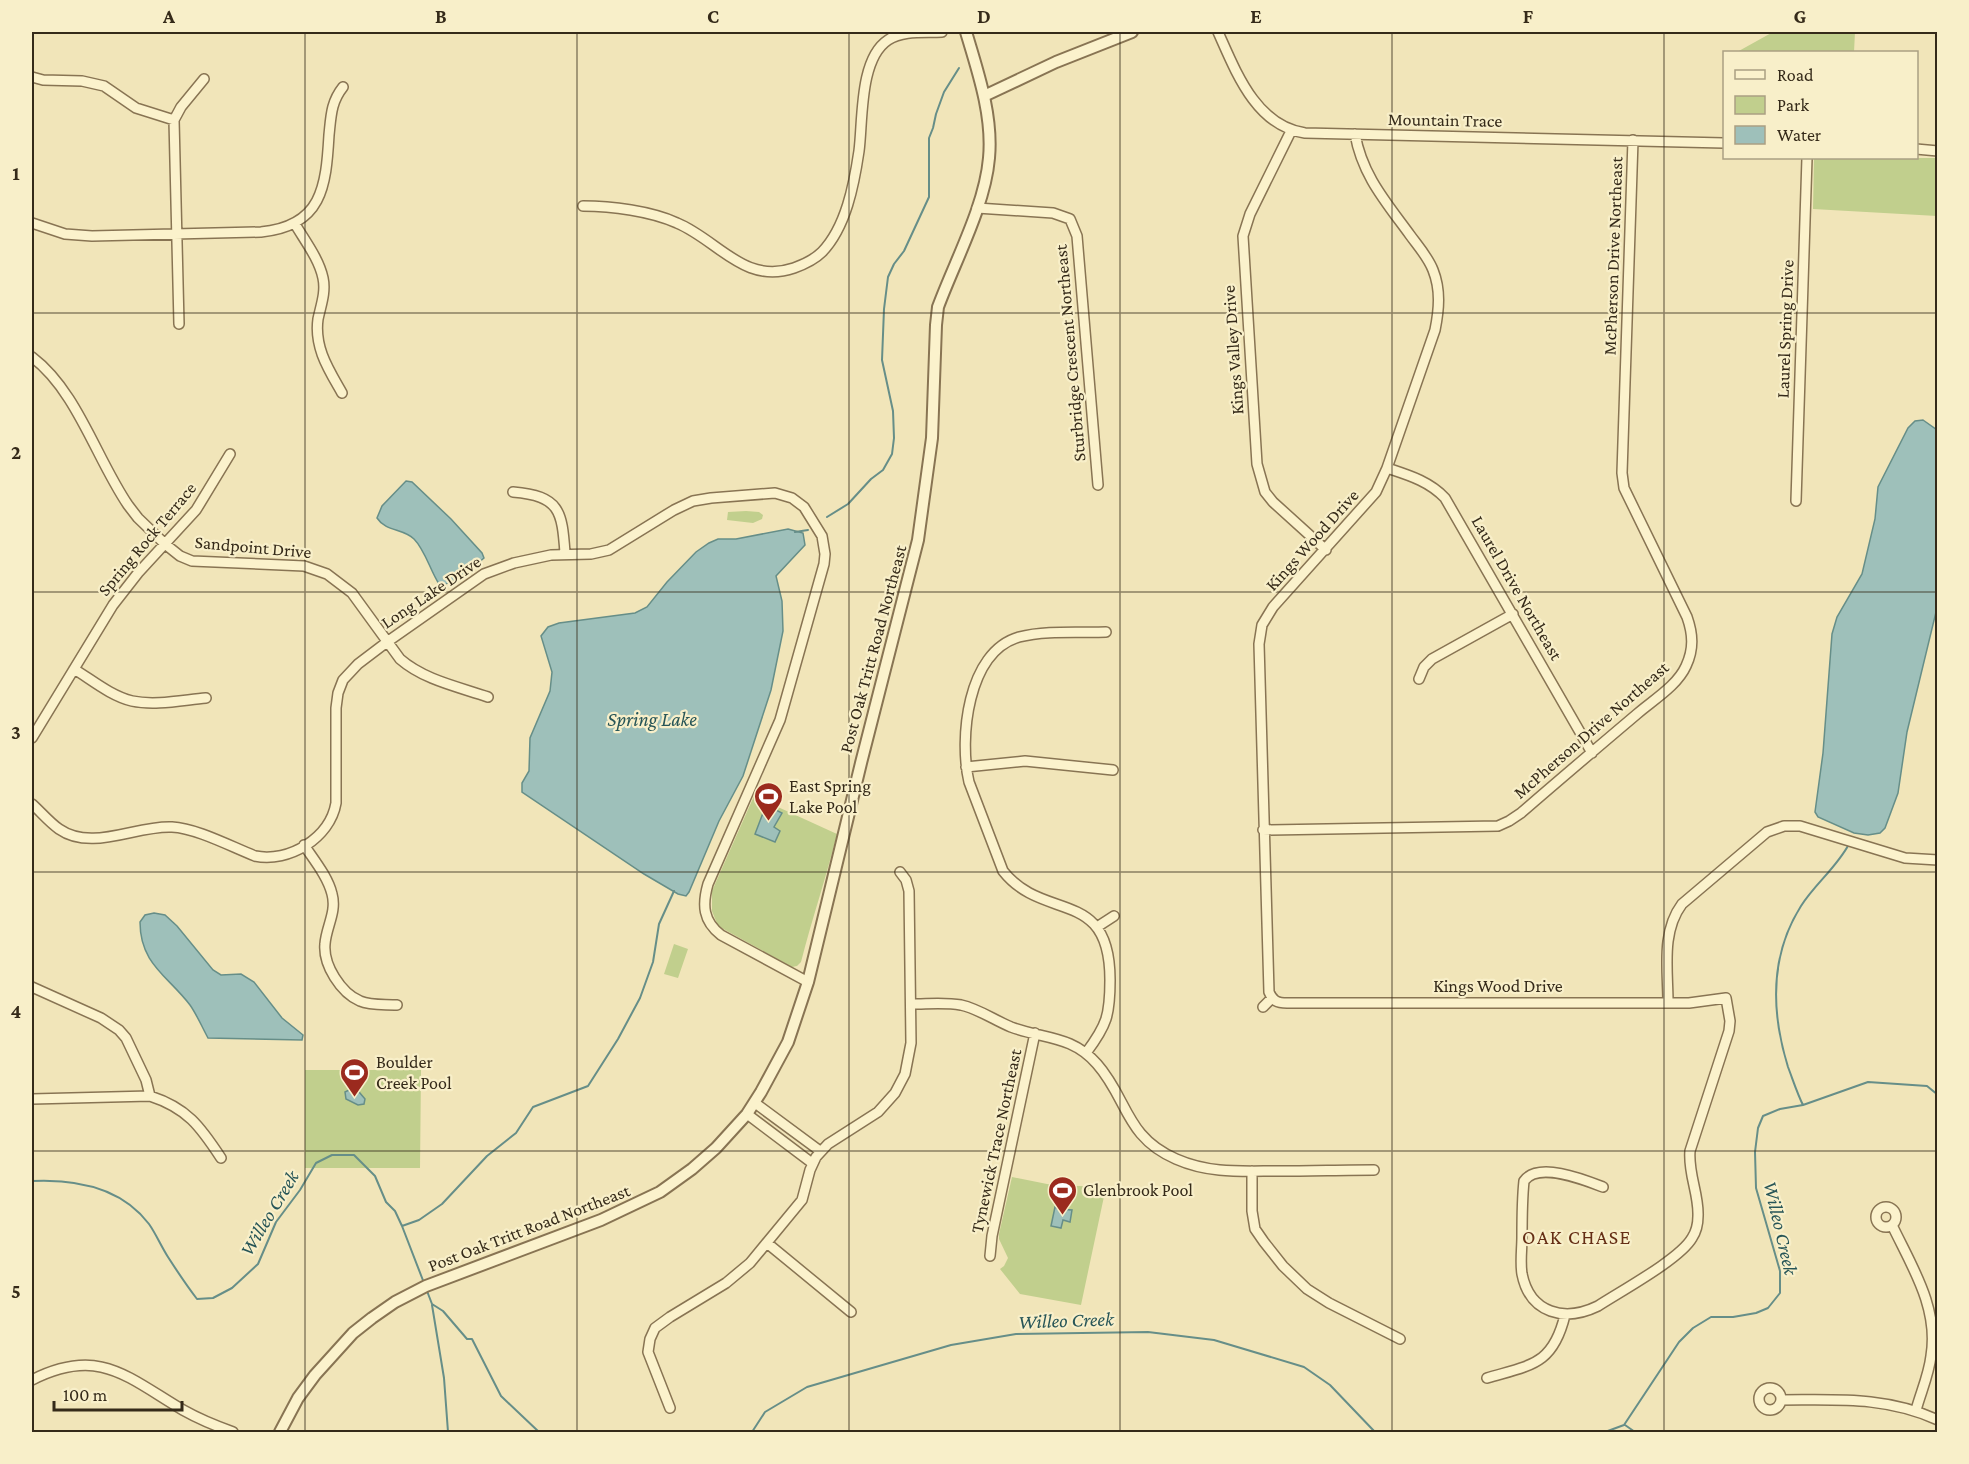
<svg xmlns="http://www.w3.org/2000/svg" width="1969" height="1464" font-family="'Crimson Pro',serif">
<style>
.green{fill:#c1cf8d}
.water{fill:#9ec0ba;stroke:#668e88;stroke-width:1.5}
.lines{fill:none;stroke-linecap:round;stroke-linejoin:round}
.stream{stroke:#668e88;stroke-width:2}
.minor-casing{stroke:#887453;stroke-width:12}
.tertiary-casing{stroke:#887453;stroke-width:14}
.minor{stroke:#fbf2cc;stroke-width:9}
.tertiary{stroke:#fbf2cc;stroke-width:10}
.grid{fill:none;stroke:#352a19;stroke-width:1.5;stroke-opacity:0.55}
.labels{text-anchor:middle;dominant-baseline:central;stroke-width:4.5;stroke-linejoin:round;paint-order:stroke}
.street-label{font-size:18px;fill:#352a19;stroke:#f8efc9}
.poi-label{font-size:18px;fill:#352a19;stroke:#f8efc9;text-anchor:start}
.water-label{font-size:20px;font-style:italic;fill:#275557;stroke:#f8efc9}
.neighbourhood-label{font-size:20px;letter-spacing:1.5px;fill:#652e15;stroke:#f8efc9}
.neatline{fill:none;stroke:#352a19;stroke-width:2}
.grid-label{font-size:20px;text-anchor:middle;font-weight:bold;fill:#352a19}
</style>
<rect width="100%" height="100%" fill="#f1e5b9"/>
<path class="green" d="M 1773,32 L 1855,32 L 1854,52 L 1737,52 Z
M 1817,158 L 1937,158 L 1937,216 L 1813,209 L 1814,159 Z
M 746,511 L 759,512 L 763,515 L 762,519 L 753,523 L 727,520 L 728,512 Z
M 754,796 L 837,834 C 826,878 812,919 801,962 L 797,966 L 792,967 L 718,926 L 712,911 L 712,891 Z
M 674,944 L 688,949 L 678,978 L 664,974 Z
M 305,1070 L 421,1070 L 420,1168 L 305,1168 Z
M 1012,1177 L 1052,1185 L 1106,1187 L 1081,1305 L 1020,1294 L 1000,1269 L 1004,1266 L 1008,1258 L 999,1239 L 999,1234 Z"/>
<path class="water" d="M 1923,420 L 1937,430 L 1937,608 L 1907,732 L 1898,793 L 1885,828 L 1880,833 L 1868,835 L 1854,833 L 1818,817 L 1815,812 L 1823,753 L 1832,634 L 1837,617 L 1862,574 L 1875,519 L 1878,487 L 1908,428 L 1915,421 Z
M 406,481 L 412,482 L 451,519 L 482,553 L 484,558 C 475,566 450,588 439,584 C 430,570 425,550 414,539 C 403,528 386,532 377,518 L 382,506 Z
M 788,529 L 803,533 L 805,545 L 776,576 L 782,601 L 783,631 L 771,690 L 743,776 L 719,821 L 689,892 L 686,896 L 678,894 L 644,874 L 522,792 L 522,783 L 529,771 L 530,738 L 550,691 L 552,672 L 541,636 L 548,627 L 559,623 L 635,613 L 647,607 L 667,582 L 696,552 L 709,543 L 718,539 L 736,539 Z
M 766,805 L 782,813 L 774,827 L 780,831 L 775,842 L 755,834 Z
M 154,913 L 165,915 L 177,926 L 213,970 L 221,975 L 241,974 L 254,982 L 282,1018 L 303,1035 L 302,1040 L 208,1038 C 202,1027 197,1015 190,1005 C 168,976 140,964 140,922 L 145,915 Z
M 351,1089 L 359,1092 L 365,1099 L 364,1104 L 358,1105 L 346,1099 L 345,1092 Z
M 1055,1207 L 1058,1209 L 1072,1210 L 1070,1222 L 1063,1220 L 1061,1228 L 1051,1226 Z"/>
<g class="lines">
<path class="stream" d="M 827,517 L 848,504 L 871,479 L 883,470 L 892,454 L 894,438 L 893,411 L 882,360 L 884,309 L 888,277 L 894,264 L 904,251 L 929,197 L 929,138 L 933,128 L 936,114 L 944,92 L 959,68
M 795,532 L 808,530
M 1803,1105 C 1797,1093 1793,1080 1788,1067 C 1771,1012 1770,955 1801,906 C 1815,884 1837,867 1849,844
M 32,1181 C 75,1179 121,1187 149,1224 C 156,1234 161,1246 168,1257 C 177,1271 187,1286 197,1299 L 213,1298 L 232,1288 L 258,1264 L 276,1222 L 300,1190 L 316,1163 L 332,1155 L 354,1155 L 375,1176 L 386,1202 L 395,1211 L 402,1226 L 424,1283
M 402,1226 L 419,1220 L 442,1204 L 487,1156 L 516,1133 L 533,1107 L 588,1086 L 618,1039 L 640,998 L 653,962 L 659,924 L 674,891
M 427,1291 L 432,1304 L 443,1311 L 467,1339 L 472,1339 L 501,1396 L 539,1432
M 432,1305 L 444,1378 L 448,1432
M 1625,1425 L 1635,1432
M 752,1432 L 765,1412 L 807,1387 L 951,1345 L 1016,1334 L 1148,1332 L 1214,1340 L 1304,1367 L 1330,1385 L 1375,1432
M 1605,1432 L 1624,1425 L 1679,1342 L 1693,1328 L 1711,1317 L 1733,1317 L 1756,1313 L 1768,1308 L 1780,1293 L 1780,1271 L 1756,1188 L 1755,1152 L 1758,1128 L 1763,1116 L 1780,1109 L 1803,1105 L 1868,1082 L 1927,1086 L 1938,1095"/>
<defs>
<path id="minor" d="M 1218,32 C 1236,72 1256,126 1305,133 L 1724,143
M 32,77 L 43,80 L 82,81 L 104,86 L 136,108 L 174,120
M 1291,131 L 1250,214 L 1243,236 L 1257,464 L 1265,492 L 1273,502 L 1326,550
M 1355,134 C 1362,175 1386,202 1410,235 C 1418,246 1428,257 1433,270 C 1441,290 1439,310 1435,330 L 1387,468 L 1376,492 L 1273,607 L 1262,625 L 1259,644 L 1269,992 C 1273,1001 1277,1003 1287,1003 L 1689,1003 L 1726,998 L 1730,1021 L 1729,1031 L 1690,1151 C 1688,1174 1699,1194 1698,1216 C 1698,1223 1696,1232 1692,1238 C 1680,1259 1621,1291 1598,1306 C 1565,1322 1530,1314 1522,1274 C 1520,1262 1522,1249 1522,1237 C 1522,1218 1522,1200 1524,1181 C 1538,1161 1585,1180 1603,1187
M 1916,149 L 1938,151
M 583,206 C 611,206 651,211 677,223 C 718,240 744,285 794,268 C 805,264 814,260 822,252 C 846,227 854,185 859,151 C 863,121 859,59 888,40 C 903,30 925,33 942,32
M 977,208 L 1053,213 L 1070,219 L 1077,236 L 1098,485
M 32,223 L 65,234 L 92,236 L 261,232 C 322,226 326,187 329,135 C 331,116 331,102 343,87
M 295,224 C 305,241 319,259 323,278 C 326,292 321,305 318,319 C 314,348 329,370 342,393
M 179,324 L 174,120 L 181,107 L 204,79
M 32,357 C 77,391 96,458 128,505 L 138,518 L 165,544 L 180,556 L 192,561 L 304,566 L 327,574 L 352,593 L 400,659 C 424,680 459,687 488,697
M 1387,468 C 1408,475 1429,481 1445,498 L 1592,753
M 513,492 C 560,496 562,511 565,553
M 1796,501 L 1807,158
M 74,669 C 92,680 111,696 132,701 C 155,706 183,700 206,698
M 1419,679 L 1424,667 L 1432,659 L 1513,614
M 32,738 L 113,605 L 138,573 L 196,510 L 230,454
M 966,767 L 1025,761 L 1113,770
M 32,804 C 41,812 49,822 59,829 C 92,852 136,825 172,827 C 196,828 232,847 255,856 C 289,863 330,838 336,803 L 336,708 L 338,693 L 343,680 L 358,664 L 387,642 L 484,574 L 514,563 L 551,555 L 591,554 L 609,550 L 674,510 L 693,501 L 711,498 L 775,493 L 792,498 L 804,507 L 822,536 L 825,554 L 824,564 L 780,720 L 708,884 C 702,905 703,921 721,935 L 808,982
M 1263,830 L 1498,826 L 1509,821 L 1521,813 C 1559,780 1598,747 1637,714 C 1653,700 1677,686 1686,666 C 1694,649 1693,634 1687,617 L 1624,488 L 1622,473 L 1633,140
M 304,845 C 314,860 328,877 332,894 C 337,912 326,927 325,944 C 323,965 341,993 360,1001 C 371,1006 385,1004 397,1005
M 1097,927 L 1114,916
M 32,987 L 101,1018 L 119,1030 L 126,1038 L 146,1080 L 150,1096
M 1668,1003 C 1668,970 1661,932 1682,904 L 1767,832 L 1784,826 L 1800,826 L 1905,858 L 1938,860
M 911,1004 C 928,1004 945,1002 961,1005 C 979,1009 994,1020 1011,1027 C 1043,1039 1072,1035 1097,1064 C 1128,1099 1125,1137 1176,1159 C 1210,1174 1243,1171 1279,1171 C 1311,1171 1343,1170 1374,1170
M 1263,1007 L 1272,998
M 1086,1053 C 1107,1025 1110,1015 1110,980 C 1110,886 1044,923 1003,871 L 969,782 C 959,739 967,652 1019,637 C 1046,630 1078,633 1106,632
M 32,1099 L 150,1096 C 187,1108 200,1126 221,1158
M 755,1103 L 820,1151
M 747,1114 L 812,1163
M 1252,1171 L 1252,1211 L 1255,1229 L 1264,1242 L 1283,1266 L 1307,1289 L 1329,1303 L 1400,1339
M1876 1217a10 10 0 1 1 20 0a10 10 0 1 1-20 0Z
M 1892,1225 C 1912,1267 1939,1308 1931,1356 C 1929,1374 1921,1392 1916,1410
M 767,1243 L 851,1312
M 990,1256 L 992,1236 L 1035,1033
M 1487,1378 C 1531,1365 1553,1365 1565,1315
M 32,1380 C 99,1346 127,1377 183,1410 C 199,1419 216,1426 233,1432
M1759 1399a11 11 0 1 1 22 0a11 11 0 1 1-22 0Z
M 1781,1400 C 1836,1400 1886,1396 1938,1420
M 670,1408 L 648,1352 L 650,1339 L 655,1328 L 670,1317 L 726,1283 L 750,1263 L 802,1200 L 810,1170 L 816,1157 L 828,1144 L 878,1112 L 895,1093 L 905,1074 L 911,1043 L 909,891 L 906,880 L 900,872"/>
<path id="tertiary" d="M 984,96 L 1056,62 L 1132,32
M 280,1432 L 298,1398 L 315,1375 L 353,1333 L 372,1318 L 395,1302 L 426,1286 L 601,1220 L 660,1192 L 692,1169 L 716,1148 L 747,1114 L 761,1092 L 788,1042 L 808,982 L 861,763 L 918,540 L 932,438 L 936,325 L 938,307 C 955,261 985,206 989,158 C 993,116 978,72 966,32"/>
</defs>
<use href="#minor" class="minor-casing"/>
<use href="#tertiary" class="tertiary-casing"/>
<use href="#minor" class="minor"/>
<use href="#tertiary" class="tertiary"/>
</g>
<path class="grid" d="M 305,32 L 305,1432M 577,32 L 577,1432M 849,32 L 849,1432M 1120,32 L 1120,1432M 1392,32 L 1392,1432M 1664,32 L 1664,1432M 32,313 L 1938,313M 32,592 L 1938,592M 32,872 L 1938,872M 32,1151 L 1938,1151"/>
<defs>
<symbol id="stadium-pin" viewBox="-11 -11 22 30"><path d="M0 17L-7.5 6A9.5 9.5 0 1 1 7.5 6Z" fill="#9b2a1e" stroke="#f8efc9"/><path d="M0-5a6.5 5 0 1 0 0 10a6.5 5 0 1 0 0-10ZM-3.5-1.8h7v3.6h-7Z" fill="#fff"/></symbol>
</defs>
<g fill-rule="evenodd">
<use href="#stadium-pin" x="752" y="780" width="33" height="45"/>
<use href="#stadium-pin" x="338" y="1056" width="33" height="45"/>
<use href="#stadium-pin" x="1046" y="1174" width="33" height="45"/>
</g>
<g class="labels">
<g class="street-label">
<text transform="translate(1445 120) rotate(1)">Mountain Trace</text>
<text transform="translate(1613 256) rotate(-88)">McPherson Drive Northeast</text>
<text transform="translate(1785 329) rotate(-88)">Laurel Spring Drive</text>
<text transform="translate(1233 350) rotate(-94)">Kings Valley Drive</text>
<text transform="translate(1070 353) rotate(-95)">Sturbridge Crescent Northeast</text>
<text transform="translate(147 539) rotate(-50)">Spring Rock Terrace</text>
<text transform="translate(1312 540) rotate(-48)">Kings Wood Drive</text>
<text transform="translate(253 547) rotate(5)">Sandpoint Drive</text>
<text transform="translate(1517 588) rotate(60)">Laurel Drive Northeast</text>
<text transform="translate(431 592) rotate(-34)">Long Lake Drive</text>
<text transform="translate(873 649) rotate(-75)">Post Oak Tritt Road Northeast</text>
<text transform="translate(1591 730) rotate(-41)">McPherson Drive Northeast</text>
<text x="1498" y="986">Kings Wood Drive</text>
<text transform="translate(996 1141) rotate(-78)">Tynewick Trace Northeast</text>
<text transform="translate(529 1228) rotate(-21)">Post Oak Tritt Road Northeast</text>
</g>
<g class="poi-label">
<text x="789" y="786">East Spring<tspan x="789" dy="21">Lake Pool</tspan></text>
<text x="376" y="1062">Boulder<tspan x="376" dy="21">Creek Pool</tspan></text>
<text x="1083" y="1190">Glenbrook Pool</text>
</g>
<g class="water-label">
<text x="652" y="719">Spring Lake</text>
<text transform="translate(269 1213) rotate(-59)">Willeo Creek</text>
<text transform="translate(1781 1228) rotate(77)">Willeo Creek</text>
<text transform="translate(1066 1320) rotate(-2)">Willeo Creek</text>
</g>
<g class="neighbourhood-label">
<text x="1577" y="1237">OAK CHASE</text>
</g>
</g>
<rect width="1969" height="1464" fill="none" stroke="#f8efc9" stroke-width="66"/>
<rect x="1723" y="51" width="195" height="108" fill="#f8efc9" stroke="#aaa083" stroke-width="1.5"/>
<rect x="1735" y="70" width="30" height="9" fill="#fbf2cc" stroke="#aaa083" stroke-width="1.5"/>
<text x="1777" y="81" font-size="18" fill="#352a19">Road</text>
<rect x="1735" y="96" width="30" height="18" fill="#c1cf8d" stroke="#aaa083" stroke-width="1.5"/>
<text x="1777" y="111" font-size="18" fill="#352a19">Park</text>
<rect x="1735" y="126" width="30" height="18" fill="#9ec0ba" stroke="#aaa083" stroke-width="1.5"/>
<text x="1777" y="141" font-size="18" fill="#352a19">Water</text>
<path d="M54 1401v9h128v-9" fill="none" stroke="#352a19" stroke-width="3"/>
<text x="63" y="1401" font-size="18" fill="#352a19" stroke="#f8efc9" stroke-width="4.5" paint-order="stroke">100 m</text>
<rect x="33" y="33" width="1903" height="1398" class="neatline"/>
<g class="grid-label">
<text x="169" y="23">A</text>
<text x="441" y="23">B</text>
<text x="713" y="23">C</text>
<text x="984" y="23">D</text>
<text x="1256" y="23">E</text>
<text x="1528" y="23">F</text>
<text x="1800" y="23">G</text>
<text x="16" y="180">1</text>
<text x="16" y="459">2</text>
<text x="16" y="739">3</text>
<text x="16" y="1018">4</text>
<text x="16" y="1298">5</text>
</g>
</svg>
